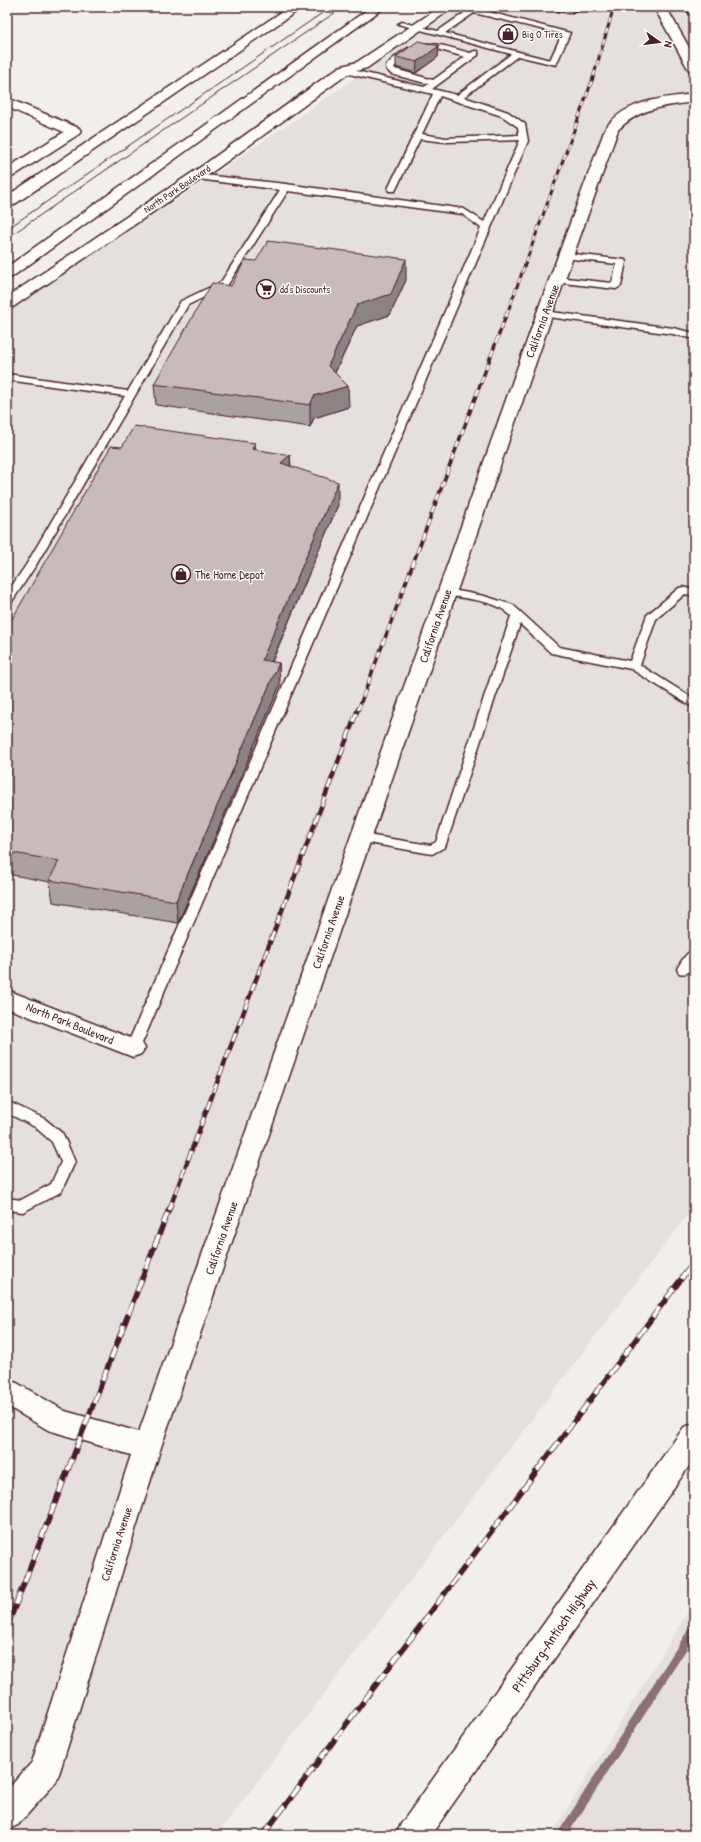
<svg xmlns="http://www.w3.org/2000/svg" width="701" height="1842" font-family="'Patrick Hand',sans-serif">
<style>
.built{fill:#e5dfdd}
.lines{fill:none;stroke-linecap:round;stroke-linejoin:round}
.stream{stroke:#8b6f75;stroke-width:9}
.lane-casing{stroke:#4a1f2b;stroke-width:3}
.street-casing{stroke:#4a1f2b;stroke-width:3}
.secondary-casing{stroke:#4a1f2b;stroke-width:3}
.highway-casing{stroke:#4a1f2b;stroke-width:3}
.lane{fill:#fdfcf7;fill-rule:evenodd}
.street{fill:#fdfcf7;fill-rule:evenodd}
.secondary{fill:#fdfcf7;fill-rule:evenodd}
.highway{fill:#fdfcf7;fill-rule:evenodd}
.tram{stroke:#4a1f2b;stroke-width:1}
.rail-far3-casing{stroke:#4a1f2b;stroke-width:3}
.rail-far2-casing{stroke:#4a1f2b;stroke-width:3.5}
.rail-far1-casing{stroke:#4a1f2b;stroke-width:4.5}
.rail-casing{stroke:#4a1f2b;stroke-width:5.5}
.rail-far3{stroke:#fdfcf7;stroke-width:2;stroke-dasharray:5.5;stroke-linecap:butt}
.rail-far2{stroke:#fdfcf7;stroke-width:2.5;stroke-dasharray:7;stroke-linecap:butt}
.rail-far1{stroke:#fdfcf7;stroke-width:3;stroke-dasharray:9;stroke-linecap:butt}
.rail{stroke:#fdfcf7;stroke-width:4;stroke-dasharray:12;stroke-linecap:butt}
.wall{fill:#aca1a1;stroke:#4a1f2b}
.shaded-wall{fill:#8c8383;stroke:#4a1f2b}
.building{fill:#c8bbbb;stroke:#4a1f2b}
.labels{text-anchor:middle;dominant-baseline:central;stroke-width:3;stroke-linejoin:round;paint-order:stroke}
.far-poi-label{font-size:10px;fill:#4a1f2b;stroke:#fdfcf7;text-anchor:start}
.far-street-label{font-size:10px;fill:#4a1f2b;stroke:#fdfcf7}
.street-label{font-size:12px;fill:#4a1f2b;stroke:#fdfcf7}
.poi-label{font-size:12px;fill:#4a1f2b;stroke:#fdfcf7;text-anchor:start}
.near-street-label{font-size:14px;fill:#4a1f2b;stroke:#fdfcf7}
</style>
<rect width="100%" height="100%" fill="#f2efeb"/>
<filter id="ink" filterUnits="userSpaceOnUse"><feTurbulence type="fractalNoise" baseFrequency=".025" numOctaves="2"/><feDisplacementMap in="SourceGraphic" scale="8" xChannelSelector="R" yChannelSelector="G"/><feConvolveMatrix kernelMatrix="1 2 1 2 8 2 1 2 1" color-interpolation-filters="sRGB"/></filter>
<g filter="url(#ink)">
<path class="built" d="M 459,7 L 694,7 L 694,1206 L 217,1835 L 7,1835 L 7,310 L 217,173 Z
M 694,1602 L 694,1835 L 551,1835 Z"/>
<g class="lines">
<path class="stream" d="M 562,1835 L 694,1629"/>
<defs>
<path id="lane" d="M 457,7 L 470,7 L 570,33 L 556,65 L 518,56 L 464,97 L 508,112 L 525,124 L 528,141 L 140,1048 L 138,1052 L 133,1053 L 128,1052 L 126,1048 L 481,228 L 462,214 L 288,191 L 227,286 L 188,305 L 36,565 L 11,603 L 7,604 L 7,593 L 26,565 L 125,396 L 7,380 L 7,374 L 128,391 L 181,301 L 221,282 L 280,190 L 198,179 L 195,178 L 195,174 L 286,184 L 464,209 L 484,222 L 520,140 L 446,142 L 420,139 L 396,189 L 395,191 L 389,191 L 388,189 L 433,94 L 341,72 L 340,70 L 344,68 L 424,87 L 429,84 L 391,74 L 387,70 L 386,66 C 415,34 434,43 470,53 L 475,51 L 478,51 L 478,55 L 432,89 L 457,95 L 511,54 L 398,24 L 402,22 L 438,31 L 467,11 ZM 474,13 L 562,34 L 550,60 L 445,33 ZM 424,47 L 437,49 L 465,57 L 433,80 L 395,69 L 394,67 L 414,51 ZM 440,96 L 502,116 L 518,127 L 519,135 L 446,138 L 422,134 Z
M 543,7 L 568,9 L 584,7 L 569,13 Z
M 566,253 L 625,260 L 626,262 L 621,286 L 616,289 L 554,282 L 552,280 L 557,277 L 612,283 L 617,264 L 563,258 L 562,256 L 563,254 Z
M 544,311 L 673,328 L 694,333 L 694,339 L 673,334 L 541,316 L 539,314 L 541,312 Z
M 683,587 L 694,590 L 694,596 L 685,594 L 656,619 L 640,665 L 694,699 L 694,708 L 631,669 L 551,653 L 520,624 L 445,847 L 432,854 L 357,841 L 355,838 L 357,835 L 361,834 L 430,845 L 436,842 L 511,616 C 496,599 465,600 443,594 L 442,592 L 443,590 L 447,589 L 484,596 L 513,605 L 559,647 L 630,661 L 647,615 L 679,588 Z
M 694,950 C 694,960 694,977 679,973 L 677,969 C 681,962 686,952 694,950 Z
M 7,1101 L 45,1119 L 63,1134 L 75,1162 L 61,1192 L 23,1212 L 7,1210 L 7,1198 L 21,1200 L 51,1184 L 61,1162 L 52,1142 L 35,1127 L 7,1113 Z"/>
<path id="street" d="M 440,7 L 454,7 L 367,68 L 349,73 L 215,170 L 13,307 L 7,309 L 7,297 L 205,164 L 339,67 L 357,62 Z
M 694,94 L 694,102 C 665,106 639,108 618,130 L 555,307 L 161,1447 L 60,1771 L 56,1782 L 18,1825 L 7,1830 L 7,1790 L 32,1762 L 131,1455 L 48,1430 L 7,1406 L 7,1380 L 17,1383 L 65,1411 L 139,1432 L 539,307 L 605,129 C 625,100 662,98 694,94 Z
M 7,98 L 79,128 L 81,131 L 79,134 L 12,177 L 7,178 L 7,168 L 64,132 L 7,107 Z
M 7,990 L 141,1042 L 145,1048 L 141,1054 L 133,1057 L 7,1008 Z"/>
<path id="secondary" d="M 654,7 L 666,7 L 694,56 L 694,71 L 689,70 L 687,67 Z
M 686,7 L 694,7 L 694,15 L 690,14 Z
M 694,1424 L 694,1459 L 431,1835 L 396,1835 L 401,1824 L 684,1427 Z"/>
<path id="highway" d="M 289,7 L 303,7 L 12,206 L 7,207 L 7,196 Z
M 371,7 L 385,7 L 12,277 L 7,279 L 7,267 Z"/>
</defs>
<use href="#lane" class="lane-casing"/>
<use href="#street" class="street-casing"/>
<use href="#secondary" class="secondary-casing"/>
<use href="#highway" class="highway-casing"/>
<use href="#lane" class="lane"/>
<use href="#street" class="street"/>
<use href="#secondary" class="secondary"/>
<use href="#highway" class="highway"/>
<path class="tram" d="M 7,229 L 331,7
M 7,238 L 343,7"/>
<defs>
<path id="rail-far3" d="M 507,314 L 593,78 L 614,7"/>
<path id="rail-far2" d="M 358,710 L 507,313"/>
<path id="rail-far1" d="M 169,1210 L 358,709"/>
<path id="rail" d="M 7,1627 L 169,1209
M 263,1835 L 694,1262"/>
</defs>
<use href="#rail-far3" class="rail-far3-casing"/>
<use href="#rail-far2" class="rail-far2-casing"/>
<use href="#rail-far1" class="rail-far1-casing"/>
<use href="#rail" class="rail-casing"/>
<use href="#rail-far3" class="rail-far3"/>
<use href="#rail-far2" class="rail-far2"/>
<use href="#rail-far1" class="rail-far1"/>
<use href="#rail" class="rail"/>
</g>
<path class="wall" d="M 439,46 L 438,57 L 416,73 L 396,67 L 396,57 Z
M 256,261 L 406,280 L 390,315 L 357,326 L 335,373 L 349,407 L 314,418 L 310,427 L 156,405 L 154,384 L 231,286 Z
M 255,443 L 255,450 L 290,455 L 291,466 L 338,505 L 272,662 L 279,663 L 280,685 L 178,923 L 53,902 L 50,882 L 7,874 L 7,621 L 11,621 L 122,447 Z"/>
<path class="shaded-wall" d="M 439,46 L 438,57 L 416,73 L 417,62 Z
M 406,259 L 406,280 L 390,315 L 357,326 L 328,387 L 328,366 L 357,305 Z
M 348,386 L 349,407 L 314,418 L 310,427 L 310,405 L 314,396 Z
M 255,443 L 256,465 L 252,449 Z
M 290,455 L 291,477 L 281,463 Z
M 338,482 L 338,505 L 263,682 L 262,660 Z
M 279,663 L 280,685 L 178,923 L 176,901 Z"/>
<path class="building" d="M 418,41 L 439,46 L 417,62 L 396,57 Z
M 268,241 L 406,259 L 391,294 L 357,305 L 328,366 L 348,386 L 314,396 L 310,405 L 154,384 L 212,283 L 231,286 L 245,260 L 256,261 Z
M 134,426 L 255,443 L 252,449 L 290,455 L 281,463 L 338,482 L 262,660 L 279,663 L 176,901 L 49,880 L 59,861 L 7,852 L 7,621 L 11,621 L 111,446 L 122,447 Z"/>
</g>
<defs>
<symbol id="shop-ring" viewBox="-11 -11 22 22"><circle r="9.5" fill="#fdfcf7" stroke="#4a1f2b" stroke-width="1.5"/><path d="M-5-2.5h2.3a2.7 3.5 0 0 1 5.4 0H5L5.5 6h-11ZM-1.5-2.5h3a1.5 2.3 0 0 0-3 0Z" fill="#4a1f2b"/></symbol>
<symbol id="supermarket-ring" viewBox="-11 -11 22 22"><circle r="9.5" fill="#fdfcf7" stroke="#4a1f2b" stroke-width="1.5"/><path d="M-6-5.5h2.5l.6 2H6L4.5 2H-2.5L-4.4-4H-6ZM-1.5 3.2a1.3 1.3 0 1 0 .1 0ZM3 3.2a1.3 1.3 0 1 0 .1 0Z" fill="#4a1f2b"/></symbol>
</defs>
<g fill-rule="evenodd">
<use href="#shop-ring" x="497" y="23" width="22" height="22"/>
<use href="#supermarket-ring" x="255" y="278" width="22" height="22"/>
<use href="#shop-ring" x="170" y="563" width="22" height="22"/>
</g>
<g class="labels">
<g class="far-poi-label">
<text x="522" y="34">Big O Tires</text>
<text x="280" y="289">dd's Discounts</text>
</g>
<g class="far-street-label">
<text transform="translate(177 189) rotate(-34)">North Park Boulevard</text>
</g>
<g class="street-label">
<text transform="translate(542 321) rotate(-70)">California Avenue</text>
<text transform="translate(435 626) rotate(-71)">California Avenue</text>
<text transform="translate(328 932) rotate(-71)">California Avenue</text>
<text transform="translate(70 1023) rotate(22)">North Park Boulevard</text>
<text transform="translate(221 1238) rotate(-71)">California Avenue</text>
<text transform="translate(116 1544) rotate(-72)">California Avenue</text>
</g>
<g class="poi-label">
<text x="195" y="574">The Home Depot</text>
</g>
<g class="near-street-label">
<text transform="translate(553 1635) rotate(-55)">Pittsburg-Antioch Highway</text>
</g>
</g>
<rect width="701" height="1842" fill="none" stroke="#fdfcf7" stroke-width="24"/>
<rect x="12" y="12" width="677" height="1818" fill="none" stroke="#4a1f2b" stroke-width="1.5" filter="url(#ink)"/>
<g transform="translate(659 42) rotate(104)" stroke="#fdfcf7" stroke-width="3" paint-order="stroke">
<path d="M0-3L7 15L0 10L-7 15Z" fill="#4a1f2b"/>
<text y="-6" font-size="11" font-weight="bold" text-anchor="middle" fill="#4a1f2b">N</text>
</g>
</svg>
